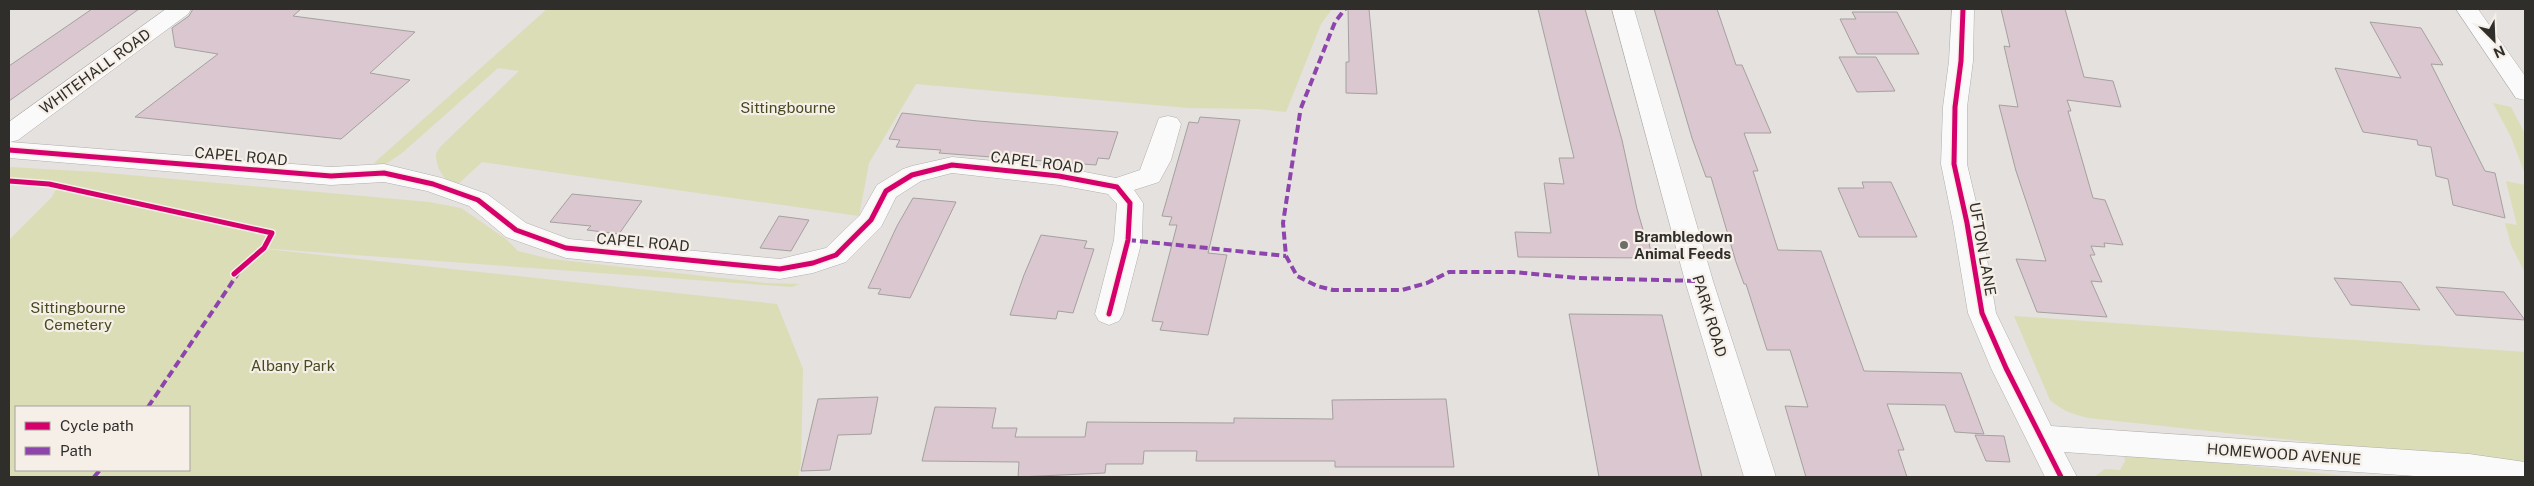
<svg xmlns="http://www.w3.org/2000/svg" width="2534" height="486" font-family="'Public Sans',sans-serif">
<style>
.green{fill:#daddb6;fill-rule:evenodd}
.building{fill:#dbc7cf;stroke:#a4a1a0}
.lines{fill:none;stroke-linecap:round;stroke-linejoin:round}
.minor-casing{stroke:#b1aeac;stroke-width:1}
.tertiary-casing{stroke:#b1aeac;stroke-width:1}
.minor{fill:#fbfafa;fill-rule:evenodd}
.tertiary{fill:#fbfafa;fill-rule:evenodd}
.quiet{stroke:#8e44ad;stroke-width:4;stroke-dasharray:8 4;stroke-linecap:butt}
.cycleway-casing{stroke:#f5efe7;stroke-width:8}
.cycleway{stroke:#d6006c;stroke-width:5}
.poi-dot{fill:#6f6d6a;stroke:#f5efe7;stroke-width:2}
.labels{text-anchor:middle;dominant-baseline:central;stroke-width:4.5;stroke-linejoin:round;paint-order:stroke}
.street-label{font-size:15px;fill:#302e2b;stroke:#f5efe7}
.park-label{font-size:15px;fill:#474a1f;stroke:#f5efe7}
.poi-label{font-size:15px;font-weight:bold;fill:#302e2b;stroke:#f5efe7;text-anchor:start}
</style>
<rect width="100%" height="100%" fill="#e4e1de"/>
<path class="green" d="M 547,9 L 1332,9 L 1321,24 L 1286,112 L 1259,109 L 1189,108 L 916,84 L 869,163 L 859,216 L 482,162 L 456,186 C 443,179 436,169 436,154 L 440,147 L 519,71 L 498,68 L 402,153 L 383,166 L 364,172 Z
M 2493,103 L 2511,107 L 2525,134 L 2525,174 L 2511,137 Z
M 9,167 L 96,172 L 429,202 L 461,208 L 506,239 L 518,251 L 551,259 L 766,283 L 800,284 L 792,287 L 246,247 L 777,304 L 803,369 L 801,464 L 798,477 L 9,477 L 9,240 L 52,197 L 58,186 L 54,182 L 9,179 ZM 189,407 L 189,470 L 16,470 L 16,407 Z
M 2506,181 L 2525,185 L 2525,273 L 2511,245 L 2505,223 L 2517,225 Z
M 2014,316 L 2525,352 L 2525,465 L 2089,418 C 2074,415 2061,410 2050,400 Z
M 2124,453 L 2356,477 L 2094,477 L 2105,469 L 2120,470 L 2125,461 Z"/>
<path class="building" d="M 92,9 L 139,9 L 9,101 L 9,66 Z
M 193,9 L 301,9 L 293,16 L 415,32 L 370,73 L 410,80 L 341,139 L 135,117 L 218,54 L 175,47 L 172,28 L 189,16 Z
M 1348,9 L 1369,9 L 1377,94 L 1346,93 L 1346,62 L 1349,62 Z
M 1538,9 L 1585,9 L 1622,140 L 1637,209 L 1644,233 L 1647,233 L 1652,258 L 1518,257 L 1515,232 L 1551,233 L 1544,183 L 1564,184 L 1559,158 L 1574,158 Z
M 1654,9 L 1717,9 L 1736,65 L 1742,65 L 1771,133 L 1744,133 L 1758,171 L 1753,171 L 1778,250 L 1821,251 L 1864,371 L 1961,373 L 1984,434 L 1955,432 L 1945,405 L 1887,404 L 1904,450 L 1898,450 L 1907,477 L 1806,477 L 1785,406 L 1808,407 L 1790,350 L 1767,350 L 1746,284 L 1744,284 L 1736,262 L 1711,177 L 1706,177 L 1692,138 Z
M 2001,9 L 2065,9 L 2084,77 L 2113,81 L 2121,107 L 2067,100 L 2071,111 L 2068,111 L 2093,198 L 2105,200 L 2123,245 L 2104,243 L 2105,247 L 2091,246 L 2095,255 L 2090,255 L 2102,282 L 2091,281 L 2107,317 L 2037,312 L 2016,259 L 2046,261 L 2016,171 L 1999,105 L 2018,107 L 2004,46 L 2010,47 Z
M 1852,12 L 1897,12 L 1919,54 L 1857,54 L 1840,19 L 1856,19 Z
M 2370,22 L 2421,28 L 2443,65 L 2431,64 L 2485,171 L 2495,173 L 2505,218 L 2453,205 L 2448,179 L 2436,176 L 2431,147 L 2418,145 L 2417,140 L 2363,132 L 2335,68 L 2401,78 Z
M 1839,57 L 1876,57 L 1895,91 L 1857,92 Z
M 902,113 L 978,121 L 1118,132 L 1109,159 L 1098,158 L 1096,165 L 939,153 L 941,150 L 896,147 L 900,140 L 889,139 Z
M 1200,117 L 1240,120 L 1208,253 L 1227,255 L 1208,335 L 1160,330 L 1163,322 L 1152,321 L 1177,225 L 1169,225 L 1172,217 L 1162,216 L 1189,122 L 1198,123 Z
M 1862,182 L 1891,182 L 1917,237 L 1859,237 L 1838,188 L 1864,188 Z
M 572,194 L 642,201 L 619,234 L 587,230 L 591,226 L 550,222 Z
M 913,198 L 956,202 L 910,298 L 878,294 L 881,289 L 868,288 L 897,226 Z
M 779,216 L 809,220 L 791,251 L 760,248 Z
M 1041,235 L 1087,241 L 1084,248 L 1094,249 L 1073,313 L 1058,311 L 1056,319 L 1010,315 L 1024,275 Z
M 2334,278 L 2401,282 L 2420,310 L 2351,305 Z
M 2436,287 L 2504,292 L 2525,320 L 2456,315 Z
M 1569,314 L 1662,315 L 1702,477 L 1599,477 Z
M 878,397 L 871,434 L 838,435 L 830,470 L 801,471 L 818,399 Z
M 1446,399 L 1454,467 L 1335,467 L 1335,461 L 1196,461 L 1197,451 L 1144,451 L 1143,464 L 1106,464 L 1105,473 L 1018,477 L 1019,462 L 922,461 L 935,407 L 996,408 L 992,428 L 1017,428 L 1015,437 L 1085,437 L 1087,422 L 1234,423 L 1234,418 L 1333,419 L 1332,400 Z
M 1975,435 L 2004,436 L 2010,462 L 1986,461 Z"/>
<g class="lines">
<defs>
<path id="minor" d="M 166,9 L 191,9 L 188,14 L 18,140 L 10,142 L 331,167 L 384,164 L 442,178 L 487,194 L 526,223 L 569,239 L 780,259 L 826,248 L 860,215 L 877,185 L 903,169 L 912,166 L 952,157 L 1059,167 L 1116,178 L 1140,170 L 1159,118 L 1168,116 L 1177,118 L 1181,124 L 1171,160 L 1159,182 L 1134,190 L 1143,203 L 1142,240 L 1123,314 L 1119,321 L 1109,325 L 1099,321 L 1095,314 L 1114,240 L 1117,204 L 1108,194 L 1059,185 L 952,173 L 921,181 L 896,197 L 881,227 L 846,262 L 813,273 L 780,279 L 566,258 L 506,237 L 469,206 L 427,191 L 384,182 L 331,185 L 9,158 L 9,122 Z
M 1952,9 L 1974,9 L 1973,61 L 1967,107 L 1967,164 L 1981,223 L 1996,313 L 2051,426 L 2469,454 L 2525,462 L 2525,477 L 2430,477 L 2064,452 L 2077,477 L 2045,477 L 1991,368 L 1968,313 L 1953,223 L 1941,164 L 1943,107 L 1949,61 Z
M 2456,9 L 2478,9 L 2525,76 L 2525,100 L 2516,98 Z"/>
<path id="tertiary" d="M 1612,9 L 1634,9 L 1713,281 L 1776,477 L 1744,477 L 1685,281 Z"/>
</defs>
<use href="#minor" class="minor-casing"/>
<use href="#tertiary" class="tertiary-casing"/>
<use href="#minor" class="minor"/>
<use href="#tertiary" class="tertiary"/>
<path class="quiet" d="M 1301,108 L 1335,22 L 1345,9
M 1300,113 L 1283,223 L 1286,256 L 1297,276 L 1317,286 L 1333,290 L 1402,290 L 1427,283 L 1449,272 L 1513,272 L 1578,278 L 1699,281
M 1128,240 L 1286,256
M 148,407 L 239,272
M 94,477 L 100,470"/>
<defs>
<path id="cycleway" d="M 1963,9 L 1961,61 L 1955,107 L 1954,164 L 1967,223 L 1982,313 L 2006,368 L 2061,477
M 9,150 L 331,176 L 384,173 L 433,184 L 478,200 L 516,230 L 566,248 L 780,269 L 813,263 L 836,255 L 871,220 L 886,191 L 912,175 L 952,165 L 1059,176 L 1117,187 L 1130,203 L 1128,240 L 1109,314
M 9,181 L 49,184 L 272,233 L 264,248 L 234,274"/>
</defs>
<use href="#cycleway" class="cycleway-casing"/>
<use href="#cycleway" class="cycleway"/>
</g>
<circle class="poi-dot" cx="1624" cy="245" r="5"/>
<g class="labels">
<g class="street-label">
<text transform="translate(95 71) rotate(-36)">WHITEHALL ROAD</text>
<text transform="translate(241 156) rotate(5)">CAPEL ROAD</text>
<text transform="translate(1037 162) rotate(7)">CAPEL ROAD</text>
<text transform="translate(643 242) rotate(5)">CAPEL ROAD</text>
<text transform="translate(1983 249) rotate(80)">UFTON LANE</text>
<text transform="translate(1710 316) rotate(73)">PARK ROAD</text>
<text transform="translate(2284 454) rotate(4)">HOMEWOOD AVENUE</text>
</g>
<g class="park-label">
<text x="788" y="107">Sittingbourne</text>
<text x="78" y="307">Sittingbourne<tspan x="78" dy="17">Cemetery</tspan></text>
<text x="293" y="365">Albany Park</text>
</g>
<g class="poi-label">
<text x="1634" y="236">Brambledown<tspan x="1634" dy="17">Animal Feeds</tspan></text>
</g>
</g>
<rect width="2534" height="486" fill="none" stroke="#302e2b" stroke-width="20"/>
<rect x="15" y="406" width="175" height="65" fill="#f5efe7" stroke="#a6a29c"/>
<rect x="25" y="422" width="25" height="8" fill="#d6006c" stroke="#a6a29c"/>
<text x="60" y="431" font-size="15" fill="#302e2b">Cycle path</text>
<rect x="25" y="447" width="25" height="8" fill="#8e44ad" stroke="#a6a29c"/>
<text x="60" y="456" font-size="15" fill="#302e2b">Path</text>
<g transform="translate(2494 40) rotate(156)" stroke="#f5efe7" stroke-width="4" paint-order="stroke">
<path d="M0-4L9 19L0 12L-9 19Z" fill="#302e2b"/>
<text y="-8" font-size="14" font-weight="bold" text-anchor="middle" fill="#302e2b">N</text>
</g>
</svg>
